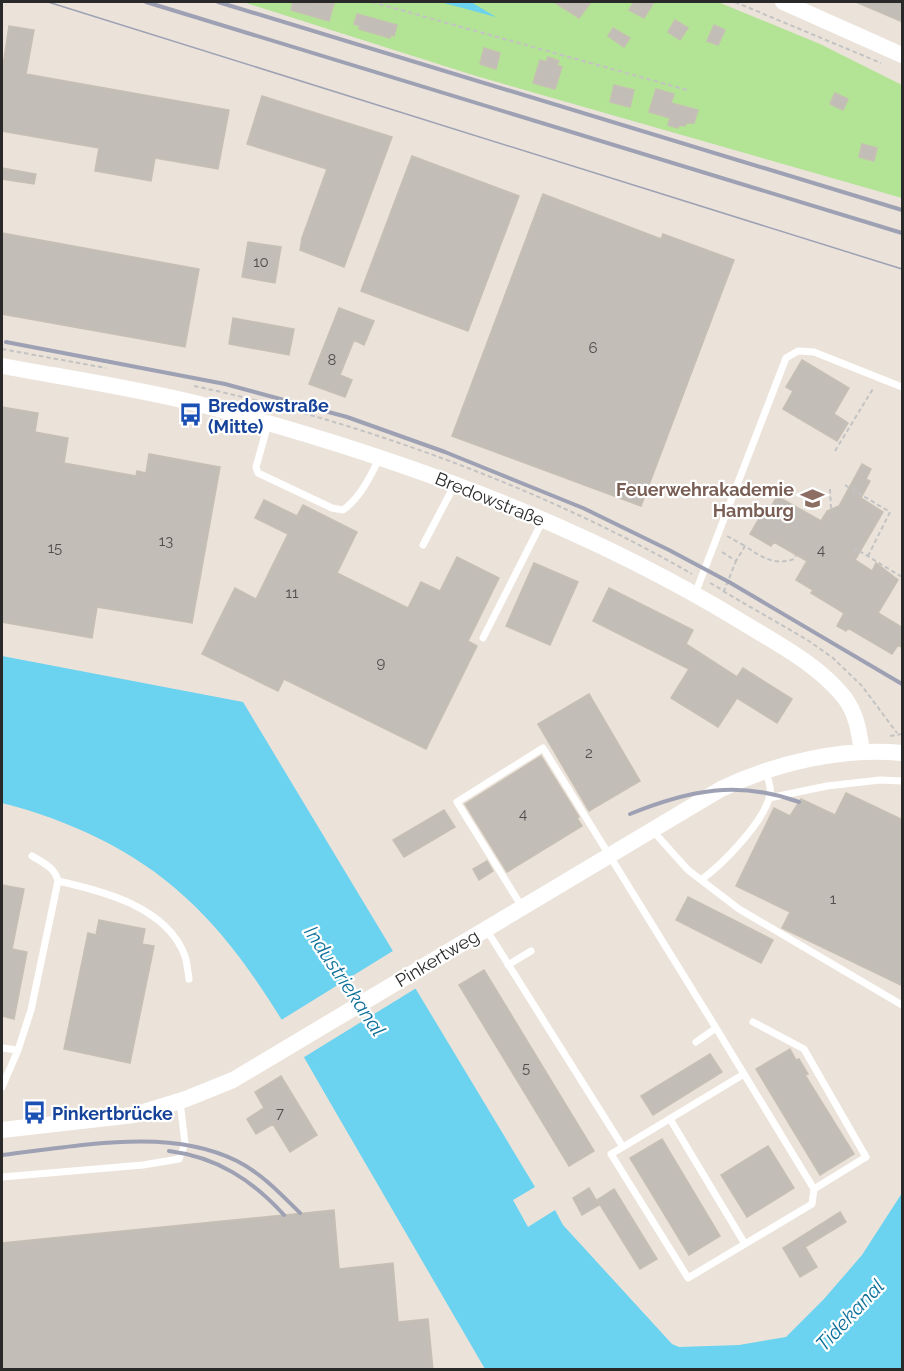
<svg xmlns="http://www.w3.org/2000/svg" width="904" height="1371" font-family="Raleway,sans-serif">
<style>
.green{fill:#b3e395}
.water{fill:#6bd2ef}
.pier{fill:#ebe3da}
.building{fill:#c3bdb7;stroke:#c6bfb4;stroke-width:1.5}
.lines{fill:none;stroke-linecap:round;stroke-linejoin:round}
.path{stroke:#c3c3c3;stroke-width:2;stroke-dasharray:4.5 3;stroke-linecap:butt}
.service{stroke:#fff;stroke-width:7}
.tertiary{stroke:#fff;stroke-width:16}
.tram{stroke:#9da1b3;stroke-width:1.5}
.rail{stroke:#9da1b3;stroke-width:4}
.labels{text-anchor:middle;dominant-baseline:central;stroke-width:4.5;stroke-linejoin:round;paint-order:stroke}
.number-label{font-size:15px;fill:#504e4c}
.transit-label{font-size:18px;font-weight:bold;fill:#164399;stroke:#fff;text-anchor:start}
.education-label{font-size:18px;font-weight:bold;fill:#785e54;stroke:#fff;text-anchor:end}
.street-label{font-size:18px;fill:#292929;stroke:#fff}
.water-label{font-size:20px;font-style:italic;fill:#0c6f99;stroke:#fff}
</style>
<rect width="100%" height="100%" fill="#ebe3da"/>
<path class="green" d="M 243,2 L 718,2 L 820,44 L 902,85 L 902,198 L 476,76 Z"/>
<path class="water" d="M 440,2 L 471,2 L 496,17 Z
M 2,656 L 243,702 L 535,1187 L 513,1200 L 528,1227 L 555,1210 L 563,1225 L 672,1344 L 679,1347 L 739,1345 L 786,1337 L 824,1299 L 862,1255 L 902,1193 L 902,1369 L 485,1369 C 435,1283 385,1197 335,1111 C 292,1037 249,955 185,897 C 136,851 67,819 2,803 Z"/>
<path class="pier" d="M 396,949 L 418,987 L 301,1059 L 278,1022 Z"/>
<path class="building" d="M 293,2 L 334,3 L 329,21 L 291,10 Z
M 554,2 L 591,2 L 579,18 Z
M 634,2 L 654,2 L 644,18 L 629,10 Z
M 856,2 L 903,2 L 903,22 Z
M 357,14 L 397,25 L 394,36 L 391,35 L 390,38 L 359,29 L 360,26 L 354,24 Z
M 675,20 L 688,28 L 680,40 L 668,32 Z
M 714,25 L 725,30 L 718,45 L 707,41 Z
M 9,26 L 34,30 L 26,74 L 229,110 L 218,169 L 155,158 L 151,181 L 95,171 L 99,148 L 2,131 L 2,72 Z
M 613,28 L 630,38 L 624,47 L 608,36 Z
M 484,48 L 500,53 L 496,69 L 480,64 Z
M 548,57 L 559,61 L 557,65 L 562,67 L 555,89 L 533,83 L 540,60 L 546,62 Z
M 614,85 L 634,90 L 630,107 L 610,102 Z
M 656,89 L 674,94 L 671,103 L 698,110 L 694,123 L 686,123 L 685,126 L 679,125 L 678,128 L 668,125 L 670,118 L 649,112 Z
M 835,93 L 848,99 L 843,110 L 830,104 Z
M 262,96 L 392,137 L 344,267 L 300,250 L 302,238 L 327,169 L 247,144 Z
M 862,144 L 877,148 L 874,161 L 859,157 Z
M 412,156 L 519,196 L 468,331 L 361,291 Z
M 2,168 L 36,174 L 34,184 L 2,179 Z
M 543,194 L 661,239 L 663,234 L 734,260 L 641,506 L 452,436 Z
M 2,233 L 199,269 L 185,347 L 2,314 Z
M 248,242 L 281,247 L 275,283 L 242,277 Z
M 339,308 L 374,321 L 364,345 L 354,340 L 340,375 L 352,380 L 345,397 L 309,384 Z
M 233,318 L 294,329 L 289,355 L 229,344 Z
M 802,360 L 849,388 L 834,414 L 848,423 L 837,441 L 783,409 L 793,391 L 786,387 Z
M 2,407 L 38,413 L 35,432 L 68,438 L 64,463 L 136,476 L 137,471 L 146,473 L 149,454 L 220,467 L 192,623 L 97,607 L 92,638 L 2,622 Z
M 862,464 L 871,469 L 866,479 L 870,481 L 861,498 L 883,512 L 855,560 L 872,571 L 876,563 L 898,580 L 878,613 L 903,628 L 903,648 L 898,645 L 892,654 L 848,628 L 846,631 L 837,626 L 844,613 L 811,593 L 813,590 L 796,580 L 807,561 L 774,542 L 771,546 L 750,534 L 767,505 L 771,507 L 777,496 L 821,521 L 827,511 L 839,506 Z
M 264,500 L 297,516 L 303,505 L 357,532 L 337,573 L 408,608 L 421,582 L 440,591 L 457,557 L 499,578 L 468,641 L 477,646 L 426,749 L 284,679 L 278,691 L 202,654 L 235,588 L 256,599 L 288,534 L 255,518 Z
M 534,563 L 578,582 L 550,645 L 506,626 Z
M 609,588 L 693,630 L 686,644 L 737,677 L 743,668 L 792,699 L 777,723 L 737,698 L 718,727 L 671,698 L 689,669 L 593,621 Z
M 589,694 L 640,781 L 589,811 L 538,724 Z
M 541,756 L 579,817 L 577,818 L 582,826 L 507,872 L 465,804 Z
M 846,793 L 903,820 L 903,986 L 782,928 L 790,912 L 736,886 L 774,808 L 790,816 L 801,799 L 835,815 Z
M 444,810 L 455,827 L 404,857 L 393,840 Z
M 487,861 L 493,871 L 479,880 L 473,869 Z
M 2,885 L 24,889 L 12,949 L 27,952 L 14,1019 L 2,1016 Z
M 688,897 L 773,940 L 761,963 L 676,920 Z
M 99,920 L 145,929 L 142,944 L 154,946 L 130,1063 L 64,1049 L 88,933 L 96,935 Z
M 484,970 L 594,1151 L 569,1166 L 459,985 Z
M 790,1049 L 796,1060 L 799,1059 L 808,1074 L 805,1075 L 854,1154 L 820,1175 L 756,1069 Z
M 710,1054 L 722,1072 L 653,1115 L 641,1096 Z
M 281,1076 L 317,1135 L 290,1152 L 273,1124 L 256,1134 L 247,1119 L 264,1108 L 255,1092 Z
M 662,1139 L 720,1236 L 689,1255 L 630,1158 Z
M 768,1146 L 794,1188 L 747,1217 L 721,1175 Z
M 589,1188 L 599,1205 L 582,1215 L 573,1198 Z
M 614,1189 L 657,1259 L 640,1269 L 597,1200 Z
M 334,1210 L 339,1269 L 393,1263 L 398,1322 L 428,1319 L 433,1370 L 2,1370 L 2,1243 Z
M 840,1212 L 846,1222 L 805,1247 L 817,1267 L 800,1277 L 783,1248 Z"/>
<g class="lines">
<path class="path" d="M 372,2 L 687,90
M 735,2 L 881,63
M 2,349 L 106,368
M 194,386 C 360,421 545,489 692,574
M 835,451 L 874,387
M 845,485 L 890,512 L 868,556
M 830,489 L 831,509
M 727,536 L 745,546
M 722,552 L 736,561 L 745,546 C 761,557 775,566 794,559 L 796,555
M 854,552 L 856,549 L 902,577
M 710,583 L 724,591 L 736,561
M 723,591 L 809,641 L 833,658 L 862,686 L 897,733
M 890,736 L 902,734"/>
<path class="service" d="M 268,424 L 256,467 L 258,473 L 332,508 L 343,510 C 360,498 370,477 379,459
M 423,545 L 455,484
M 695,594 L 786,358 L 798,351 L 814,352 L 902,387
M 483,638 L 543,520
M 769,798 L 827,786 L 880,780 L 902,781
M 653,831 L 688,870 L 739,909 L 902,1005
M 701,880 C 723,864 764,822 770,795 C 772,788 768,780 766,772
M 58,881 C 103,891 167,907 185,956 C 187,963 188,971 189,979
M 522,907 L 457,802 L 543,748 L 716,1028
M 486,929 L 623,1147 L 744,1074 L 814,1189 L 812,1204 L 688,1278 L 611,1154 L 623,1147
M 508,965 L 531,951
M 753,1022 L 804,1049 L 866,1157 L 814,1189
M 696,1042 L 716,1028 L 744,1074
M 2,1048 L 18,1050
M 2,1087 L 18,1050 L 31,1010 L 58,881 C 55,868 44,863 32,856
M 670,1119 L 745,1244
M 2,1177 L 143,1165 L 179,1159 L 185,1144 L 180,1101"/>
<path class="tertiary" d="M 783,2 L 902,55
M 2,366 C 67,378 134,388 199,404 C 388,454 575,520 742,622 C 778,644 817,664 844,697 C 857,714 859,732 862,752
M 2,1130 L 134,1115 L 186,1099 L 233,1080 L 721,789 C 775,763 843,747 902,753"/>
<path class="tram" d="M 48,2 L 902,269"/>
<path class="rail" d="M 146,2 L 902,233
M 218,2 L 902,210
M 6,342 L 225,384 L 347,417 L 445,452 L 583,508 L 669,550 L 729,582 L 902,684
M 630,814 C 689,790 738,780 799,802
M 169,1151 C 217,1157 252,1180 284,1215
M 2,1155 C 75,1147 168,1126 237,1161 C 261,1173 281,1194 300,1213"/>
</g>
<defs>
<symbol id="bus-bare" viewBox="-9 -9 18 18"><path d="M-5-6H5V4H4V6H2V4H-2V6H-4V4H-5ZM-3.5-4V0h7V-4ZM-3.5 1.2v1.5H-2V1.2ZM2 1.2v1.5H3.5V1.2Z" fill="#1a4fb4" stroke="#fff" stroke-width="2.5" paint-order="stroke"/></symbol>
<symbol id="university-bare" viewBox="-9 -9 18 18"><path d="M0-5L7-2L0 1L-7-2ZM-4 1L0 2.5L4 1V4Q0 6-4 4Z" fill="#8d6e63" stroke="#fff" stroke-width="2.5" paint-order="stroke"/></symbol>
</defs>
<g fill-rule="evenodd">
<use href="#bus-bare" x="174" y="398" width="33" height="33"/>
<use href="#university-bare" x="796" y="482" width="33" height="33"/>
<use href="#bus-bare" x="18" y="1096" width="33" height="33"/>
</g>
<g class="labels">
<g class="number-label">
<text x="261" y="262">10</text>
<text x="593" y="348">6</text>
<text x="332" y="360">8</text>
<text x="166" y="541">13</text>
<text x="55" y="548">15</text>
<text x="821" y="550">4</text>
<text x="292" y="593">11</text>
<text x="381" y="663">9</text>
<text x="589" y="753">2</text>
<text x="523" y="814">4</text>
<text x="833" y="899">1</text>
<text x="526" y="1068">5</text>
<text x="280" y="1113">7</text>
</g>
<g class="transit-label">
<text x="208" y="405">Bredowstraße<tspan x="208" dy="21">(Mitte)</tspan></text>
<text x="52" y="1113">Pinkertbrücke</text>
</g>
<g class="education-label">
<text x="794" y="489">Feuerwehrakademie<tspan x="794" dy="21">Hamburg</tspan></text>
</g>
<g class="street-label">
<text transform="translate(490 499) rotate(22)">Bredowstraße</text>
<text transform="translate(437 958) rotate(-31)">Pinkertweg</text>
</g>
<g class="water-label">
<text transform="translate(345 981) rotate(56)">Industriekanal</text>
<text transform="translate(850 1315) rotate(-47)">Tidekanal</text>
</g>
</g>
<rect width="904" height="1371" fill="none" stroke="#292929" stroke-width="6"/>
</svg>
